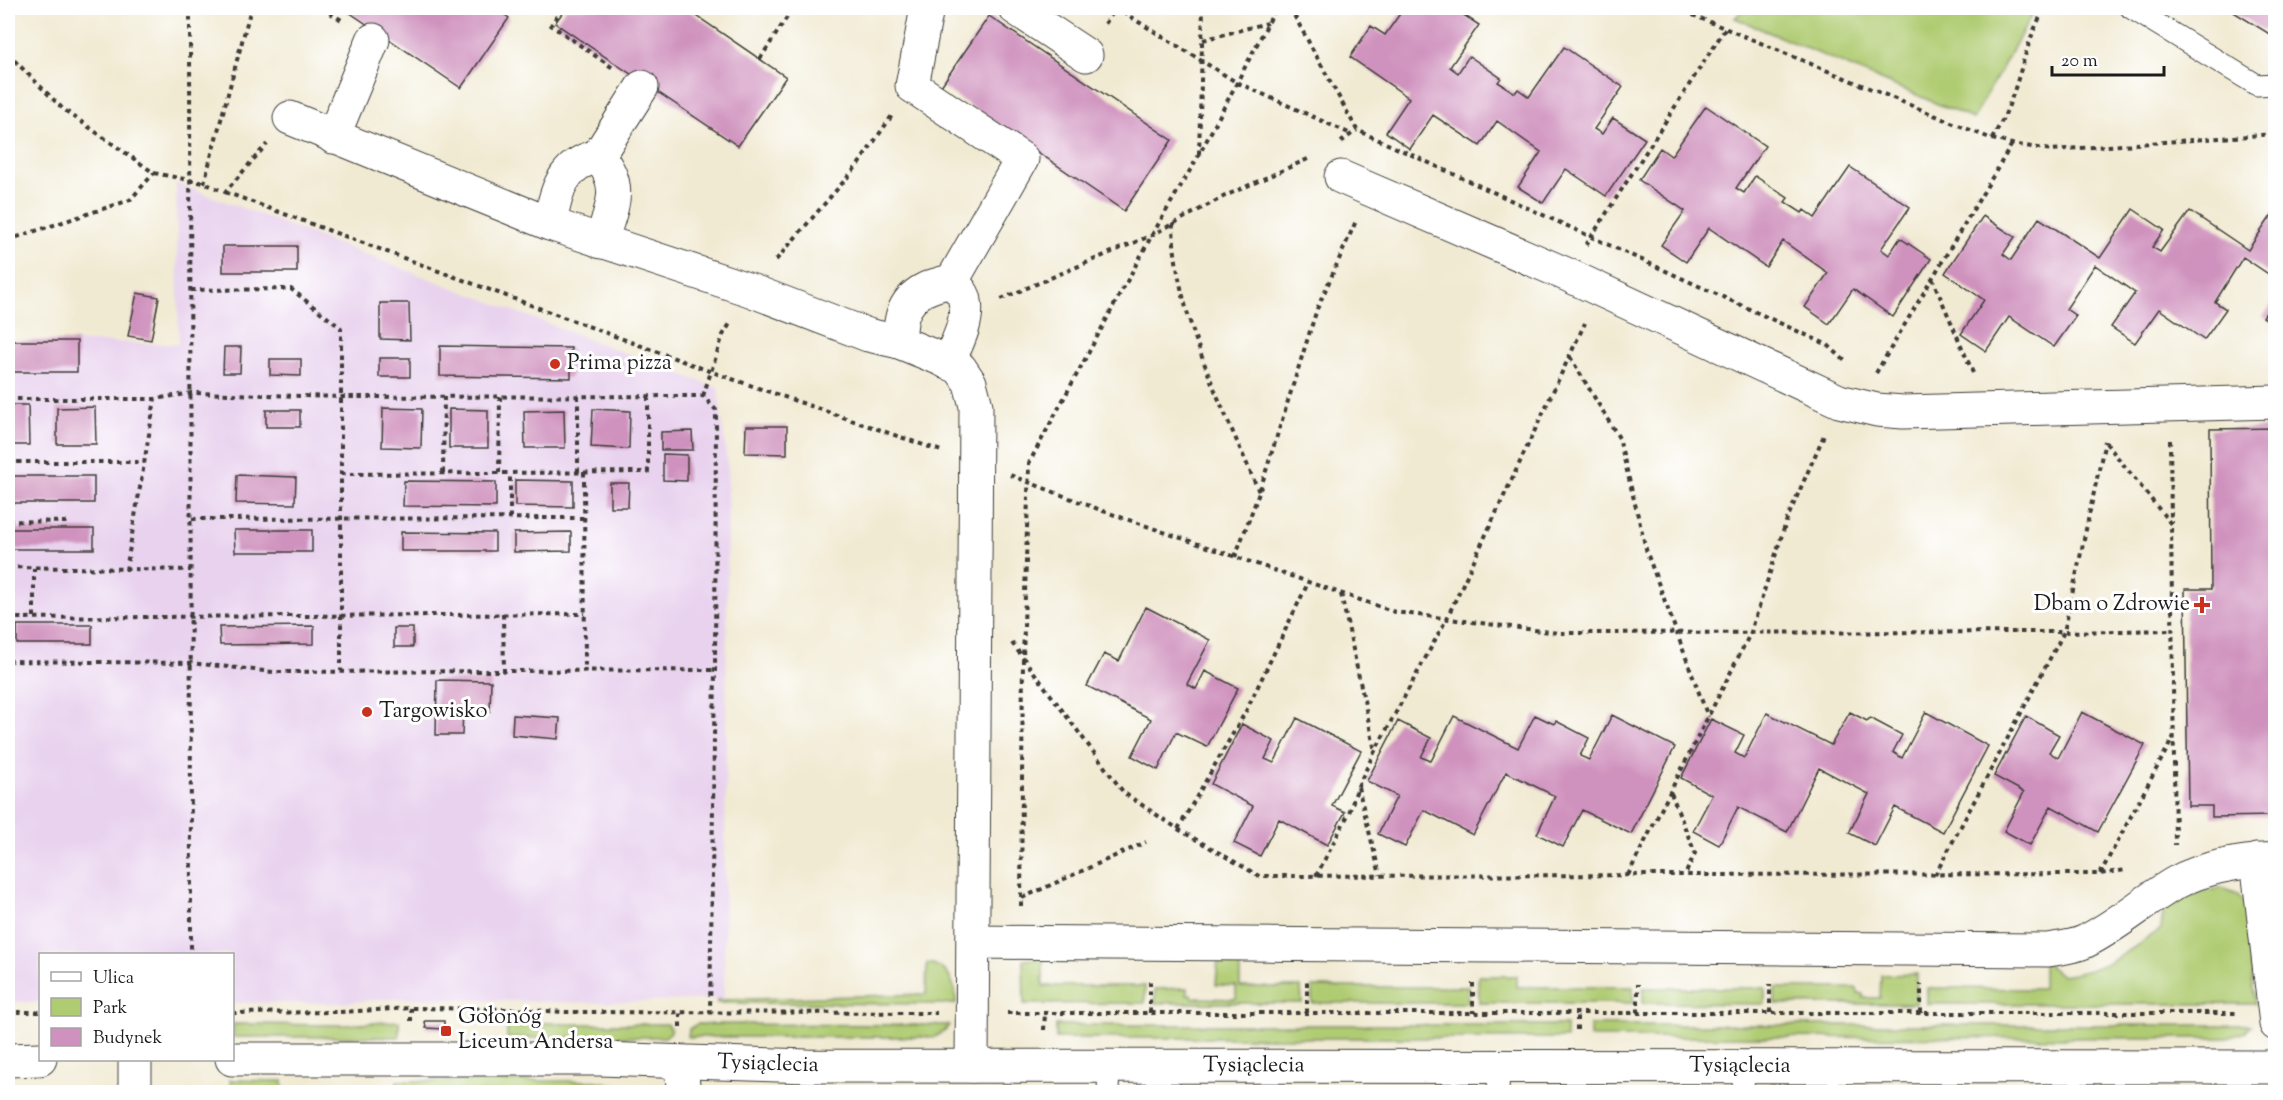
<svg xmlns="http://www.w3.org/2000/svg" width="2283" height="1100" font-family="'Sorts Mill Goudy',serif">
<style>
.built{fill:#e8d2ee}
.green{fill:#b0cc73;stroke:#667448;stroke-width:1.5}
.building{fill:#cf91bd}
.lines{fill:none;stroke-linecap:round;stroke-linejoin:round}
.service-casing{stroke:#3c3b37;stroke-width:23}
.minor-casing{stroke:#3c3b37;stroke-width:35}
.path{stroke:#3c3b37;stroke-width:4;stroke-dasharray:4.5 4.5;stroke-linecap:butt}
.service{stroke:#fff;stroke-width:21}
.minor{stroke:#fff;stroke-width:33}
.poi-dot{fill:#c8321e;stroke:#fff;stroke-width:2}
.labels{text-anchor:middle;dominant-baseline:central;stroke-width:6;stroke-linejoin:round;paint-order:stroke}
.poi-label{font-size:22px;fill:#1c1c1c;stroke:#fff;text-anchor:start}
.street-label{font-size:22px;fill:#1c1c1c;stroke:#fff}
</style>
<rect width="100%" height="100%" fill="#fff"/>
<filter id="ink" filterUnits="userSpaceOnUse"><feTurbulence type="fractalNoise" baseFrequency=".0167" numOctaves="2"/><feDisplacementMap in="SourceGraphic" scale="12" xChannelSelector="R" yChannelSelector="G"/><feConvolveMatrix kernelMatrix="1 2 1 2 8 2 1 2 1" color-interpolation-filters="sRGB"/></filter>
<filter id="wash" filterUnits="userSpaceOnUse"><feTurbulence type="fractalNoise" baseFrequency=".008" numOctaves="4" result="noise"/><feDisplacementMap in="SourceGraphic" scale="24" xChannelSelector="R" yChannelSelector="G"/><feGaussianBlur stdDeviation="1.35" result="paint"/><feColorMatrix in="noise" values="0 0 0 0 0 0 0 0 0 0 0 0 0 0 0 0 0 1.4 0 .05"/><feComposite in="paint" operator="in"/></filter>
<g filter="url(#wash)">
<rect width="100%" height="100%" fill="#f1ead3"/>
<path class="built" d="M 176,183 L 718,388 L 728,470 L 724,999 L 591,1003 L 403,998 L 339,1003 L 233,1003 L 232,954 L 40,954 L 40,1002 L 8,1002 L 8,340 L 179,344 Z"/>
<path class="green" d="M 1745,8 L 2036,8 L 1973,119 L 1735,18 Z
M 2220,888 L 2238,894 L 2245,905 L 2255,1004 L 1927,1004 L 1927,988 L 2043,989 L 2043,961 L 2062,976 C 2106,970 2126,953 2161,929 L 2164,907 L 2187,896 Z
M 1043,958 L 1043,986 L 1145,986 L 1145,1003 L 1024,1004 L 1023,960 Z
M 1218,959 L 1240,959 L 1240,987 L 1301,987 L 1302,1003 L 1155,1003 L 1155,989 L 1187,988 L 1187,994 L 1191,994 L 1192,998 L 1236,999 L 1236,986 L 1216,985 Z
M 927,963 C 948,965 956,984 956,1004 L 717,1003 L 717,1000 L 926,994 Z
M 1917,974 L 1916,1004 L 1775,1004 L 1775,988 L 1857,988 L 1858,993 L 1863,994 L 1863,998 L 1880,998 L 1881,975 Z
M 1478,976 L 1517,976 L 1517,987 L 1633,987 L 1633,1003 L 1479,1003 Z
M 1312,987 L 1468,987 L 1468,1003 L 1312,1003 Z
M 1643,988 L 1765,988 L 1765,1004 L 1643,1003 Z
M 399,1021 L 399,1037 L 233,1037 L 233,1024 L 344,1025 Z
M 507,1021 L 567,1024 L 667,1024 L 671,1029 L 671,1032 L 665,1037 L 507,1038 Z
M 697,1024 L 949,1025 L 945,1031 L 935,1037 L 688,1037 L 689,1029 Z
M 1056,1025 L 1566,1025 L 1566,1038 L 1056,1038 Z
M 1590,1025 L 2251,1025 L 2245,1032 L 2227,1038 L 1590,1037 Z
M 230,1080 L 283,1081 L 284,1092 L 231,1092 Z
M 397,1081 L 596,1081 L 622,1086 L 608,1087 L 585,1092 L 397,1092 Z"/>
<g id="blocks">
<path class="building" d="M 343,8 L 495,8 L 509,18 L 461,88 Z
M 566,8 L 685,8 L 786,77 L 738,146 L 555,23 Z
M 1404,8 L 1453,8 L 1479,25 L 1450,67 L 1458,73 L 1469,56 L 1501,78 L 1498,82 L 1515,93 L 1518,89 L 1529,97 L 1564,47 L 1623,87 L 1594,129 L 1602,134 L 1613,118 L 1645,139 L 1606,196 L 1566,169 L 1543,203 L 1518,187 L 1541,152 L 1497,121 L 1480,146 L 1433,115 L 1410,149 L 1386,132 L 1409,98 L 1350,57 L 1371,26 L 1385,35 Z
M 2227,8 L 2276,8 L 2276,38 Z
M 989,16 L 1172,140 L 1124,211 L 941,86 Z
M 1706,106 L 1765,146 L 1736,188 L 1744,193 L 1755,176 L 1788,198 L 1785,202 L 1802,213 L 1804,210 L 1815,218 L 1850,167 L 1910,207 L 1881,249 L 1889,255 L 1900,238 L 1931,259 L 1893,317 L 1853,289 L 1829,324 L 1805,307 L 1828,273 L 1783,241 L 1766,267 L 1709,228 L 1686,262 L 1661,245 L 1685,211 L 1639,180 L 1660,148 L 1671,156 Z
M 2133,209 L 2164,230 L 2152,247 L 2160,252 L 2190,211 L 2248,250 L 2276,209 L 2276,279 L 2243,257 L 2215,302 L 2226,309 L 2204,340 L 2159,309 L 2135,343 L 2111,327 L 2135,293 L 2095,265 L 2066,309 L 2076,316 L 2054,347 L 2009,317 L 1986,351 L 1961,334 L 1984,300 L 1945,273 L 1983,216 L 2015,237 L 2003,254 L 2011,260 L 2039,218 L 2100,258 Z
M 223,246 L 297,246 L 297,272 L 223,272 Z
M 137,293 L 159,297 L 151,340 L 128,336 Z
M 2276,298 L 2276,325 L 2263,317 Z
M 380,303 L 409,303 L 410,340 L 380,339 Z
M 8,341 L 77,341 L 77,372 L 8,372 Z
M 440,346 L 571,348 L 571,378 L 440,376 Z
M 224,347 L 241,347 L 240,373 L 223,373 Z
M 379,358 L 410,358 L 410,377 L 379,377 Z
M 270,359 L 301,359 L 301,376 L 270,375 Z
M 8,405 L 28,405 L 29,445 L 8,445 Z
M 95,407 L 96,444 L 57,444 L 57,408 Z
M 383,408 L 422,409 L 421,448 L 382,447 Z
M 449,409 L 488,410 L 488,448 L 449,448 Z
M 593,409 L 630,411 L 629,449 L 591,447 Z
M 266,410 L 300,410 L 300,427 L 266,427 Z
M 564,410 L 565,448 L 525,448 L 524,411 Z
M 746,426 L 787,426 L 787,454 L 745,453 Z
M 2276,428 L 2276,816 L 2212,817 L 2212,806 L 2188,806 L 2185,589 L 2211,589 L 2210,429 Z
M 692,431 L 693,450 L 661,450 L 661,432 Z
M 663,454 L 687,455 L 687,481 L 663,480 Z
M 237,475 L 296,477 L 295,504 L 236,503 Z
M 8,476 L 94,476 L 94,503 L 8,503 Z
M 515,480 L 573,481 L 573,507 L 515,506 Z
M 404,481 L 496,482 L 496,507 L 403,506 Z
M 610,483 L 629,483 L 628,507 L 610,507 Z
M 8,529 L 94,529 L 94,549 L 8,549 Z
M 234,530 L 312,530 L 312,552 L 235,552 Z
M 401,532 L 495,533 L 495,551 L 401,551 Z
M 571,532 L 571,551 L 514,552 L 514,533 Z
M 1146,607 L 1210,640 L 1187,684 L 1196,689 L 1205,671 L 1238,688 L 1207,747 L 1176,732 L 1158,770 L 1132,756 L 1151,719 L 1087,686 L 1104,654 L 1119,661 Z
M 17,625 L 92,625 L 92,644 L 17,644 Z
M 314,626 L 314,644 L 220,645 L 219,627 Z
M 394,628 L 413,628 L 413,647 L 394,647 Z
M 437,680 L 491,681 L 490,711 L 463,710 L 462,735 L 436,735 Z
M 1850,712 L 1867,721 L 1870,718 L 1902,735 L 1893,752 L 1902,758 L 1926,712 L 1988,746 L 1943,832 L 1895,807 L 1875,846 L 1849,833 L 1869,794 L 1819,768 L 1787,832 L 1738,807 L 1719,845 L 1693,831 L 1712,795 L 1681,778 L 1711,719 L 1744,735 L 1735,753 L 1744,758 L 1767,713 L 1831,745 Z
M 2082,712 L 2145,745 L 2098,832 L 2051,806 L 2030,845 L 2004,831 L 2024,792 L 1994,776 L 2026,716 L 2059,735 L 2049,752 L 2058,758 Z
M 513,715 L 560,718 L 558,739 L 512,735 Z
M 1535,715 L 1554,724 L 1556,721 L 1589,738 L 1580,756 L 1589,760 L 1612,715 L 1675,747 L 1631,834 L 1582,810 L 1563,847 L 1537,834 L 1555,796 L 1506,772 L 1473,835 L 1424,810 L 1405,847 L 1378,834 L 1397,796 L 1367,781 L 1398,721 L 1431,738 L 1421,757 L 1431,761 L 1454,716 L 1518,748 Z
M 1297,718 L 1361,751 L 1332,806 L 1345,812 L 1327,845 L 1279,819 L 1260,856 L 1234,843 L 1253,806 L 1211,784 L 1242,724 L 1274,741 L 1265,759 L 1274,763 Z
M 425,1021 L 444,1021 L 444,1029 L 426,1028 Z"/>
</g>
</g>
<g filter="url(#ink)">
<use href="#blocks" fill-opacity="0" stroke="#3c3b37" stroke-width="1.5"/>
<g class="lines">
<defs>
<path id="service" d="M 2131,8 L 2257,85 L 2276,84
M 1108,1092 L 1109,1066
M 1498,1092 L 1499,1066
M 1743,1092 L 1744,1067"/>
<g id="minor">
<path d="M 927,8 L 912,86 L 1022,159 L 952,281 C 957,287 964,293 965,301 C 969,322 956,345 948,363"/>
<path d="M 1015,8 L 1086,55"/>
<path d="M 290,118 L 550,224 L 750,290 L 868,335 L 899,342 L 941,359 L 960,368 L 970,383 L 976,406 L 972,1066"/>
<path d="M 333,137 L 373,40"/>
<path d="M 1341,177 L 1568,275 L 1839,401 L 1877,410 L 1903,412 L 2276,402"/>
<path d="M 550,224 C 556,191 562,164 598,156"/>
<path d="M 601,242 C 611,207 625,187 598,156 L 642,87"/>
<path d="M 899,342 C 900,333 900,322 903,314 C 911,291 932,285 952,281"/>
<path d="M 2257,860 L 2276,1024"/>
<path d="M 974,942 L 2048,950 C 2059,948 2073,947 2084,942 C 2117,926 2145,900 2177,882 C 2205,867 2244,861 2276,859"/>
<path id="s1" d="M 232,1059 L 600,1059 L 808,1066 L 2276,1067"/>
<path d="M 8,1060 L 40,1059"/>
<path d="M 680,1062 L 684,1092"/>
<path d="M 135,1092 L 135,1060"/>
</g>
</defs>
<use href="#service" class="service-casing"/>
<use href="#minor" class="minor-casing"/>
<path class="path" d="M 190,8 L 191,954
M 322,8 L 345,22
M 562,8 L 551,25 L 613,68
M 1290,8 L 1357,130 L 1828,345 L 1845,361
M 1676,8 L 1992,139 L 2012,144 L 2052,150 L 2276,134
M 693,13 L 698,8
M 1105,24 L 1116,8 L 1236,82 L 1351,134
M 1203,40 L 1267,23
M 8,54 L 63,109 L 154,173 L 204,183 L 225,192 L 267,144
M 760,59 L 793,8
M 1992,139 C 1998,128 2005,116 2009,105 C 2022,72 2027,38 2045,8
M 1341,142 L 1357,130
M 1199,154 L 1203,8
M 204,183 L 251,8
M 225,192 L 712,372 L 941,451
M 1173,223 C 1174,314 1224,409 1259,492
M 8,240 L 130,200 L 154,173
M 1586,245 L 1725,29
M 776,260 L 858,165 L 893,114
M 1932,278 L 1973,373
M 191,290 L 291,289 L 341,328 L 341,671
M 1001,299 L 1152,235 L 1225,196 L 1310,158
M 1570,357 L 1619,438 L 1647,553 L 1708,717
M 1876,373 L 2012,144
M 703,396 L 723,335 L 731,322
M 8,399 L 155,399 L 192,393 L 341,397 L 703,396 L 716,410 L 715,670 L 710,1013
M 2170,440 L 2171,523
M 2106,443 L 2171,524 L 2175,845
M 8,462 L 144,462
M 578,472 L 578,396
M 584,472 L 585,671
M 443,473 L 444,397
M 499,473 L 500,397
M 341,474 L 648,472 L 648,396
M 1010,475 L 1103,511 L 1395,612 L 1558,633 L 2064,632 L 2172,630
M 510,518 L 510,473
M 192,519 L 585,518
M 8,521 L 68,522
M 1235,557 L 1259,493 L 1317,309 L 1356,221
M 8,567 L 191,570
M 126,570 L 155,399
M 1341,594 L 1375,751
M 503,614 L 504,671 L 715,670
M 34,617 L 34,568
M 8,618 L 585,614
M 1012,643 L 1124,793 L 1178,829 L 1259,876 L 2100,874 L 2126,870
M 8,661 L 191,663 L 273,672 L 504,671
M 1358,787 L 1380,875
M 1671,793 L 1695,853 L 1685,875
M 1178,829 L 1246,711 L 1308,583
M 2100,874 L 2174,736
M 1628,875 L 1751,632 L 1787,519 L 1825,433
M 1935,875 L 2064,632 L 2105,441
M 1316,876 L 1349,813 L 1358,786 L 1375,751 L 1446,620 L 1585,323
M 1022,898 L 1146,842
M 1021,906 L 1023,659 L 1029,463 L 1152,235 L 1199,155 L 1276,8
M 1473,983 L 1473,1013
M 411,1008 L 411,1021
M 494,1009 L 495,1021
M 8,1012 L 40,1012
M 232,1013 L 339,1012 L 411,1008 L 512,1009 L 565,1012 L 937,1013
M 1007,1013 L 2238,1013
M 1150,1013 L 1150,978
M 1307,1013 L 1307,980
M 1638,1013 L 1638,984
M 1770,1013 L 1770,984
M 1921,1013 L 1921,984
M 680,1027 L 680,1013
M 1044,1030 L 1045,1013
M 1577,1030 L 1577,1013"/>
<use href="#service" class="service"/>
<use href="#minor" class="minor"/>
</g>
</g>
<g class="poi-dot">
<circle cx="555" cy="364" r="6"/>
<path d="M2199 596h6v6h6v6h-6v6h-6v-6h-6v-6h6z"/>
<circle cx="367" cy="712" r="6"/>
<rect x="440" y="1025" width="12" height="12" rx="3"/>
</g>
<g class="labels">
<g class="poi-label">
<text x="567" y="364">Prima pizza</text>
<text x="2190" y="605" text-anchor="end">Dbam o Zdrowie</text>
<text x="379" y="712">Targowisko</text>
<text x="458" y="1018">Gołonóg<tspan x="458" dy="25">Liceum Andersa</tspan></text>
</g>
<g class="street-label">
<text stroke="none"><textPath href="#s1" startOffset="536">Tysiąclecia</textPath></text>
<text stroke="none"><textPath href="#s1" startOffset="1022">Tysiąclecia</textPath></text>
<text stroke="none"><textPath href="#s1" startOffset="1508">Tysiąclecia</textPath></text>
</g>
</g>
<rect width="2283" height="1100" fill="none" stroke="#fff" stroke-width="30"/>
<rect x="39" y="953" width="195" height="108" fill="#ffffff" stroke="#a4a4a4" stroke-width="1.5"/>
<rect x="51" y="972" width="30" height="9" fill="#ffffff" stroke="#a4a4a4" stroke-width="1.5"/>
<text x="93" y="983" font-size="18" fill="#1c1c1c">Ulica</text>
<rect x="51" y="998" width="30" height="18" fill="#b0cc73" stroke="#a4a4a4" stroke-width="1.5"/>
<text x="93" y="1013" font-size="18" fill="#1c1c1c">Park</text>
<rect x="51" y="1028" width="30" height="18" fill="#cf91bd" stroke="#a4a4a4" stroke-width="1.5"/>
<text x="93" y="1043" font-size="18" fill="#1c1c1c">Budynek</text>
<path d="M2052 66v9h112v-9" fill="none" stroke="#1c1c1c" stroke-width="3"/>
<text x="2061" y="66" font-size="18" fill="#1c1c1c" stroke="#ffffff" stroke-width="4.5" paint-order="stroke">20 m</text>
</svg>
